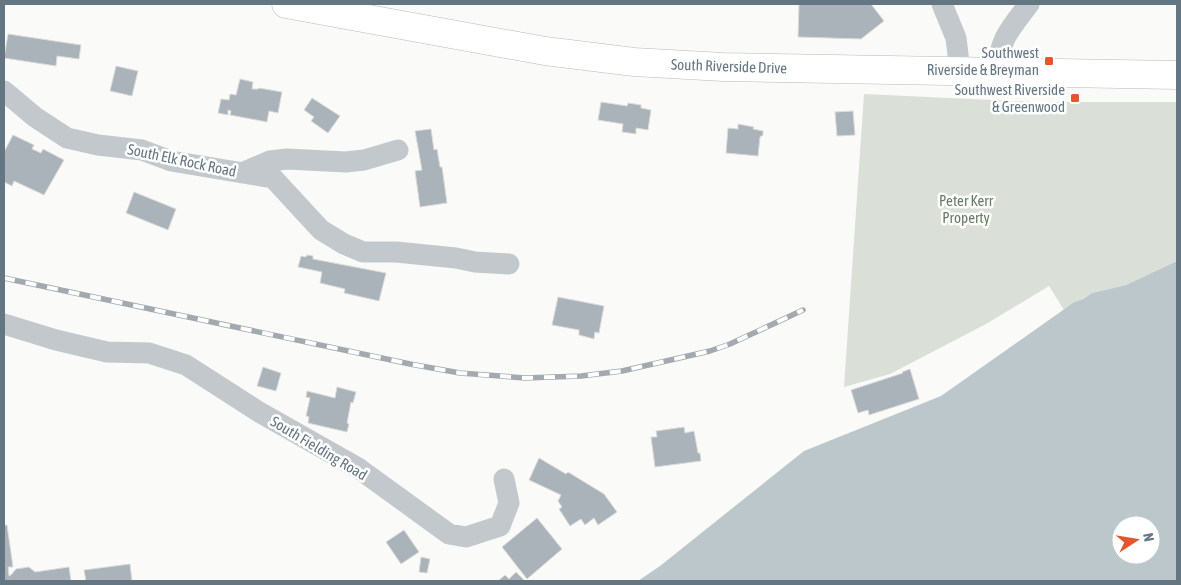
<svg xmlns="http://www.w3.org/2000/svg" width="1181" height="585" font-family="'Asap Condensed',sans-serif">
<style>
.green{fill:#dadfd7}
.water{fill:#bbc7cb;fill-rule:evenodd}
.building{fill:#aab3b9;stroke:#dcdcda}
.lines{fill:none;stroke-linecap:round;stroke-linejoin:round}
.major-casing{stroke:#b5babe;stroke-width:29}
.minor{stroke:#c3c8cc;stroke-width:21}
.major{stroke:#fff;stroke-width:28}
.rail-casing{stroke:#a2aab0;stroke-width:5.5}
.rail{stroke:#fff;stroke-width:4;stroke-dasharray:11;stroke-linecap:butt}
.poi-dot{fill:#e4572e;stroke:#fff;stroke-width:2}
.labels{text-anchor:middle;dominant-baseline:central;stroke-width:5;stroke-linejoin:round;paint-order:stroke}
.poi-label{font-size:15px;fill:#657683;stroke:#fff;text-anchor:end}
.street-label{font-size:15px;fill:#657683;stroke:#fff}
.park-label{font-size:15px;fill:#687a64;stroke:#fff}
</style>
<rect width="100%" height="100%" fill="#fafaf8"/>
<path class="green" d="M 864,94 L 1035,102 L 1177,102 L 1177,261 L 1126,285 L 1092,293 L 1064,310 L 1049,286 L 986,324 L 890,374 L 844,387 Z"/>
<path class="water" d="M 1177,261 L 1177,581 L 638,581 L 660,566 L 804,451 L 941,396 L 1073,303 L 1083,299 L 1092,293 L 1126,285 ZM 1121,525 L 1151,525 L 1151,555 L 1121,555 Z"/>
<path class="building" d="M 799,4 L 871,4 L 884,21 L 861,39 L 798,37 Z
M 8,34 L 81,45 L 79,59 L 57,56 L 56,66 L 4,58 Z
M 116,66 L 138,71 L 132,96 L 110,91 Z
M 240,79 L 253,82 L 252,89 L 258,89 L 259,88 L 282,92 L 278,113 L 269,111 L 267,122 L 230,115 L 231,111 L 228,110 L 228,115 L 218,113 L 221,99 L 229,100 L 230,94 L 236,95 Z
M 312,98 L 340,116 L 328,133 L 311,121 L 314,117 L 304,110 Z
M 601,102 L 627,106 L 628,103 L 641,105 L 641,108 L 651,110 L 648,130 L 636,128 L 636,134 L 622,132 L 623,124 L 598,120 Z
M 853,111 L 855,135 L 837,136 L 835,112 Z
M 738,124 L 754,127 L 753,129 L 763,131 L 763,135 L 760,137 L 758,156 L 726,153 L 728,128 L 738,129 Z
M 431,129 L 434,150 L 437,149 L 440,167 L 442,167 L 447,203 L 420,207 L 415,171 L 422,170 L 415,131 Z
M 13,135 L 34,145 L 32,149 L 41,153 L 43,149 L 64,160 L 44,195 L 14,181 L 12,186 L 4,182 L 4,152 Z
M 134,192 L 176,209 L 168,230 L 126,213 Z
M 307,255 L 313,256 L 313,259 L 386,273 L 379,301 L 344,293 L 345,289 L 320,283 L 322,272 L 298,267 L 301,256 L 306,257 Z
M 558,297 L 604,306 L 599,333 L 595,332 L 594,339 L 579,335 L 579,330 L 552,325 Z
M 263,367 L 281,373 L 276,391 L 257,386 Z
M 910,369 L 919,399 L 869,415 L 868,410 L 858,413 L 851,390 L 903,373 L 902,372 Z
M 337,387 L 356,392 L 353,403 L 351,402 L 347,423 L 349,424 L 347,432 L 308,423 L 309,417 L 306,416 L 310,398 L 306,397 L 307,391 L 335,398 Z
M 684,427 L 685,433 L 694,431 L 698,453 L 700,453 L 701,461 L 655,467 L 651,437 L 657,437 L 656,431 Z
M 539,458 L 566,474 L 568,472 L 604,494 L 617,512 L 598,525 L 594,518 L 585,525 L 581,519 L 570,526 L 559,509 L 562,507 L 558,501 L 561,495 L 529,480 Z
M 537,518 L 562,549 L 527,579 L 502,547 Z
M 4,525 L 7,525 L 13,567 L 8,567 L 9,576 L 11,575 L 16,569 L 29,567 L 35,572 L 69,567 L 71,581 L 4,581 Z
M 404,530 L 419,552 L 401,564 L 386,542 Z
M 421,557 L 430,559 L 427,573 L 419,572 Z
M 130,564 L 132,581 L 86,581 L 84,570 Z
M 516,572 L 525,581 L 498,581 L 505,575 L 509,579 Z"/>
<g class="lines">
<defs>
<path id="major" d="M 286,4 L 545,51 L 634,62 L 723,67 L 1177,75"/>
</defs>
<use href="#major" class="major-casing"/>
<path class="minor" d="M 942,4 L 956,38 L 960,71
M 997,71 C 1000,38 1010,29 1029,4
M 4,91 L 35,117 L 67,138 L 98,145 L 142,150 L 171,161 L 273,178 L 321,230 L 344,244 L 363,252 L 396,252 L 456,258 L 475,262 L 509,264
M 242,173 L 270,161 L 287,159 L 346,162 L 364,160 L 398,150
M 4,324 L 56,340 L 107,352 L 149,353 L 186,365 L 259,412 L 358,468 L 449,534 L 466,537 L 500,526 L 509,503 L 504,479"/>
<use href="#major" class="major"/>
<defs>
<path id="rail" d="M 4,278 L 410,364 L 460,373 L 525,378 L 581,376 L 622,371 L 710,351 L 730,344 L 803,310"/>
</defs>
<use href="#rail" class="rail-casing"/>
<use href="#rail" class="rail"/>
</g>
<g class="poi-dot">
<rect x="1044" y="56" width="10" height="10" rx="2.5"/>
<rect x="1070" y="93" width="10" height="10" rx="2.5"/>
</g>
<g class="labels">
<g class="poi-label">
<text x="1039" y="52">Southwest<tspan x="1039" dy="17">Riverside &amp; Breyman</tspan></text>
<text x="1065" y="89">Southwest Riverside<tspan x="1065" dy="17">&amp; Greenwood</tspan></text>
</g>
<g class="street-label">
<text transform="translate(729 66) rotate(2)">South Riverside Drive</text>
<text transform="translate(182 160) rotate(12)">South Elk Rock Road</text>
<text transform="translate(319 448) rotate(31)">South Fielding Road</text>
</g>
<g class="park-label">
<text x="966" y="200">Peter Kerr<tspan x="966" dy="17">Property</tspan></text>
</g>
</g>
<rect width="1181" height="585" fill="none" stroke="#657683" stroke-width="10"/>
<g transform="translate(1136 540) rotate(78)"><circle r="24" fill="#ffffff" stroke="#c1c8cd"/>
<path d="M0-4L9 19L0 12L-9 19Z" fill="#e4572e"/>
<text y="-8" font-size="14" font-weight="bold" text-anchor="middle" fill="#657683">N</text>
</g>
</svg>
